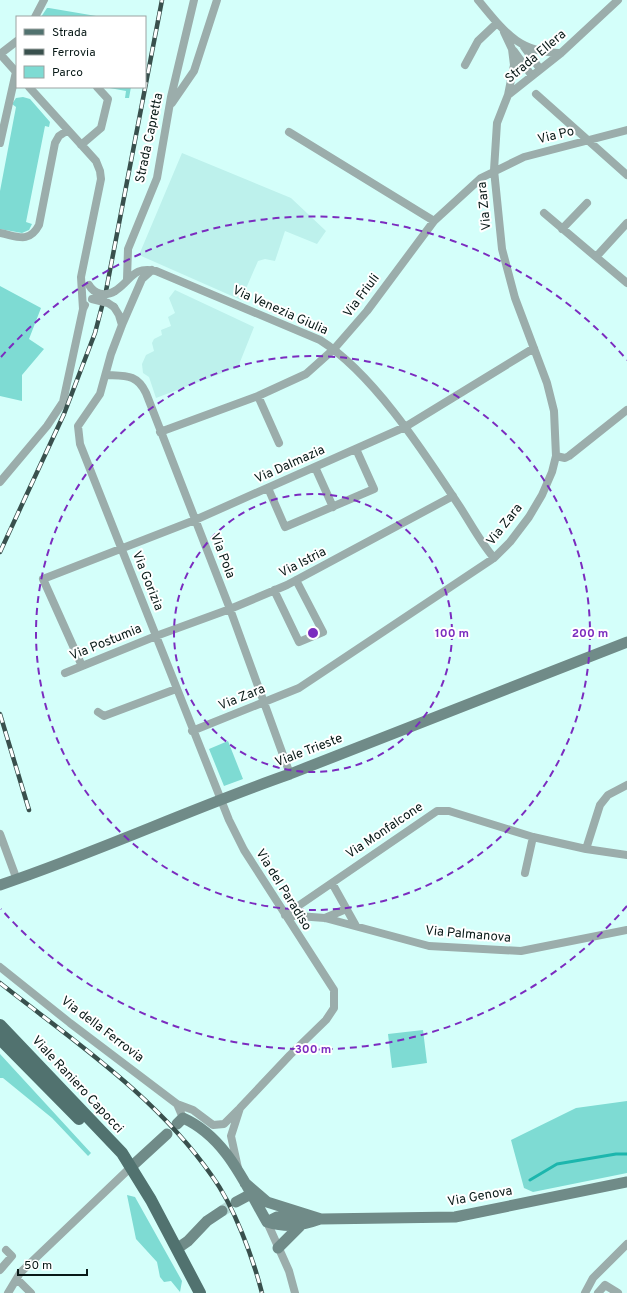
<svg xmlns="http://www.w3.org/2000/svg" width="627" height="1293" font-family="Overpass,sans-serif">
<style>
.built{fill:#bdf1ec}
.green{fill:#7edbd3}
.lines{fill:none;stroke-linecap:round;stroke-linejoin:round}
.stream{stroke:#1cb6ad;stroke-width:3}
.secondary-tunnel{stroke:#b5dcd8;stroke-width:11;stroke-dasharray:11 5.5;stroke-linecap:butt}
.street{stroke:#9badab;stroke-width:8}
.secondary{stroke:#708b88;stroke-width:11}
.primary{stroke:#51726f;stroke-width:12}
.rail-casing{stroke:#39504d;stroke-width:4.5}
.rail{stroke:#fff;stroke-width:3;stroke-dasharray:9;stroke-linecap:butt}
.street-bridge{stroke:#9badab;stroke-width:8}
.ring{fill:none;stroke:#7b2cbf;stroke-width:2;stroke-dasharray:7 5}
.labels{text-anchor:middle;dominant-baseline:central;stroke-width:4;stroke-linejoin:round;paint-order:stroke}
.street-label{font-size:13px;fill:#081917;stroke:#fff}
.centre{fill:#7b2cbf;stroke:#fff;stroke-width:2}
.ring-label{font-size:12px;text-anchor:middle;font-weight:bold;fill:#7b2cbf;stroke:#fff;stroke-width:4;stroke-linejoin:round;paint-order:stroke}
</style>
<rect width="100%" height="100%" fill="#d4fffa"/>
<path class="built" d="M 182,153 L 291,198 L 326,231 L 317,244 L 285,231 L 275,261 L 265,259 L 258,261 L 241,300 L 139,255 Z
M 175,290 L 254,327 L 238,367 L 156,398 L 149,377 L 143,373 L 142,364 L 146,355 L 154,351 L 152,343 L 154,339 L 162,335 L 161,330 L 171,326 L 168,317 L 175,313 L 169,298 Z"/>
<path class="green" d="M 47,8 L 49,8 L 102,17 L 41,17 Z
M 104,87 L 131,87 L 129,98 L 125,98 L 126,91 Z
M 23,97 L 30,99 L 50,122 L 49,127 L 45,126 L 26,222 L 32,224 L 29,230 L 22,233 L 0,229 L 0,191 L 16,107 L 12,104 L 16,98 Z
M 0,286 L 41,308 L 29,339 L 44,349 L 22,375 L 22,401 L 0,396 Z
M 228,741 L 243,779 L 224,786 L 209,749 Z
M 423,1030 L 427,1063 L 392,1068 L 388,1034 Z
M 0,1054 L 91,1153 L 88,1156 L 52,1118 L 3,1078 L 0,1078 Z
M 627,1101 L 627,1173 L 533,1192 L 524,1188 L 511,1140 L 576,1108 Z
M 127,1195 L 135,1197 L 182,1281 L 180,1292 L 171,1281 L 164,1282 L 160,1277 L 157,1262 L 136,1239 Z"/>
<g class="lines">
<path class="stream" d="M 530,1180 L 557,1164 L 616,1154 L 627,1154"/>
<path class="secondary-tunnel" d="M 222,1211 L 236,1202"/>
<path class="street" d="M 478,0 C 504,31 518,53 561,53
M 35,17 L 44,0
M 504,32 L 512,49 L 514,65 L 508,95
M 524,47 L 540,69
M 514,51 L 532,76
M 0,54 L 17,73
M 0,54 L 17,41
M 465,65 L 478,41 L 497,23
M 29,87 L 96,161 L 100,171 L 101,179 L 81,277 L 83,309
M 536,94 L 627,175
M 172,103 L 194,71 L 217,0
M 289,132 L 434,221
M 0,143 L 16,72
M 81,145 L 101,128 L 108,99 L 97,87
M 544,213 L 596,257 L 627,223
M 562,229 L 587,203
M 0,233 C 17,236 29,244 39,225 L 55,143 L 59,136 L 68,130
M 596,257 L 627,283
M 152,270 L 142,279 L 122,325 L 111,354 L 100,394 L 78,426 L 80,444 L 229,820 L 244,850 L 334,990 L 334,1008 L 326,1020 L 290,1055 L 240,1108 L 231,1136 L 238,1168
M 127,279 L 128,249 L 157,178 L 171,97 L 194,0
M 115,291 C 132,280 132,266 156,271 L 320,340 C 374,374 425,454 460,507 C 471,524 481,543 494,558
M 114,307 L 119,315 L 122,325
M 106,375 C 126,376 137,374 146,393 L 230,609 L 290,774
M 258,396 L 279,443
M 160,432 L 258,396 L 306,374 L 334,349 L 367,311 L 434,221 L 481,178 L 524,157 L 627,130
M 556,456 L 565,458 L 569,456 L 627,410
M 315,467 L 333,507
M 0,482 L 47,426 L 63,402 L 83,309 L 85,305
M 268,488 L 285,527 L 374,489 L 356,449
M 274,590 L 299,642 L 323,632 L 296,580
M 82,666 L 43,579 L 195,520 L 405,427 L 534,348
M 65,673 L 156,636 L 230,609 L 287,585 L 453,496
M 98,712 L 104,716 L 176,689
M 192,731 L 299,688 L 494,558 L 510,542 L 529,517 L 542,495 L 552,472 L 556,456 L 554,411 L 547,383 L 515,298 L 502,249 L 494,170 L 497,123 L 508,95 L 561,53 L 618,0
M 0,834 L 17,880
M 586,849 L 627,855
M 525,873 L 533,837
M 332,883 L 356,926
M 285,915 L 437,811 L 449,811 L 533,837 L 586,849 L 600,805 L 608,795 L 627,785
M 285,915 L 325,918 L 429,946 L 521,951 L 627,930
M 325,918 L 346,909
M 0,967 L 70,1023 L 177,1104 L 183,1118
M 177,1104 L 193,1110 L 213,1125 L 224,1124 L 238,1110
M 267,1222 L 289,1271 L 295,1293
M 0,1270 L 12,1256 L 6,1250
M 17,1279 L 31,1293
M 8,1293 L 20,1273 L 131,1167
M 585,1293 L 593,1278 L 627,1244
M 598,1293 L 605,1285 L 618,1293"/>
<path class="secondary" d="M 0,885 C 98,852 192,808 290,774 L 627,642
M 177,1124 L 183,1118 C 226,1137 245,1184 267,1222
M 131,1167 L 167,1134
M 245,1183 L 267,1202 L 321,1219 L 455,1217 L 627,1182
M 236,1202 L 251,1194
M 267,1222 C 288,1228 300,1226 320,1219
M 267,1222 L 277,1217 L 299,1214
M 178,1248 L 188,1241 L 207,1221 L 222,1211
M 278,1248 L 300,1226"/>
<path class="primary" d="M 0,1025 L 122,1153 L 151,1200 L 200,1293
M 0,1039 L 79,1119"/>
<defs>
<path id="rail" d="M 0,552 L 64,414 L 95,333 L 106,291 L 162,0
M 0,714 L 29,810
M 0,983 C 75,1042 157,1097 212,1176 C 234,1206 253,1258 262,1293"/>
</defs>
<use href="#rail" class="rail-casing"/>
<use href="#rail" class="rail"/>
<path class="street-bridge" d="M 89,285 C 94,294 105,297 115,291
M 92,299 L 108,303 L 114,307"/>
</g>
<g class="ring">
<circle cx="313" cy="633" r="139"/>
<circle cx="313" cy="633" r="277"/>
<path d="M627 906A416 416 0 0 1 1 909M1 357A416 416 0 0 1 627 360"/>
</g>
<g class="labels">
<g class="street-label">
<text transform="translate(536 57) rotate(-40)">Strada Ellera</text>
<text transform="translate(556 136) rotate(-14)">Via Po</text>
<text transform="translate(150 138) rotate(-78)">Strada Capretta</text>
<text transform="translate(485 206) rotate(-96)">Via Zara</text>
<text transform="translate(362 296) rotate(-53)">Via Friuli</text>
<text transform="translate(280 311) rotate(24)">Via Venezia Giulia</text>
<text transform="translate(290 465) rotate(-24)">Via Dalmazia</text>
<text transform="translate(505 525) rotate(-52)">Via Zara</text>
<text transform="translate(222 556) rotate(69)">Via Pola</text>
<text transform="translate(303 563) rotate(-27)">Via Istria</text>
<text transform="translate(147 581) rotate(68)">Via Gorizia</text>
<text transform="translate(106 643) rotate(-22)">Via Postumia</text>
<text transform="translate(242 698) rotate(-22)">Via Zara</text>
<text transform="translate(309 751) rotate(-21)">Viale Trieste</text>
<text transform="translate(385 831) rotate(-34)">Via Monfalcone</text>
<text transform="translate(283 890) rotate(58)">Via del Paradiso</text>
<text transform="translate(468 935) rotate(5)">Via Palmanova</text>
<text transform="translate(102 1030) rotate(37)">Via della Ferrovia</text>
<text transform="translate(77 1085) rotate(47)">Viale Raniero Capocci</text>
<text transform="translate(480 1197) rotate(-10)">Via Genova</text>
</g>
</g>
<circle cx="313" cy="633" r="6" class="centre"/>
<g class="ring-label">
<text x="452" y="637">100 m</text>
<text x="590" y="637">200 m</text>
<text x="313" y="1053">300 m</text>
</g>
<rect x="16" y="16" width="130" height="72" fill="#ffffff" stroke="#9ca3a2"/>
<rect x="24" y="29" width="20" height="6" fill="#51726f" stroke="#9ca3a2"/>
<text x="52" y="36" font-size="12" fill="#081917">Strada</text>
<rect x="24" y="49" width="20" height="6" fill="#39504d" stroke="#9ca3a2"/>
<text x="52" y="56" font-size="12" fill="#081917">Ferrovia</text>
<rect x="24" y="66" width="20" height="12" fill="#7edbd3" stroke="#9ca3a2"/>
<text x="52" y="76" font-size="12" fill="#081917">Parco</text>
<path d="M18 1269v6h69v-6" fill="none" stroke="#081917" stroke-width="2"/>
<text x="24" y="1269" font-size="12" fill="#081917" stroke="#ffffff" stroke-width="3" paint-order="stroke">50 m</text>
</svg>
